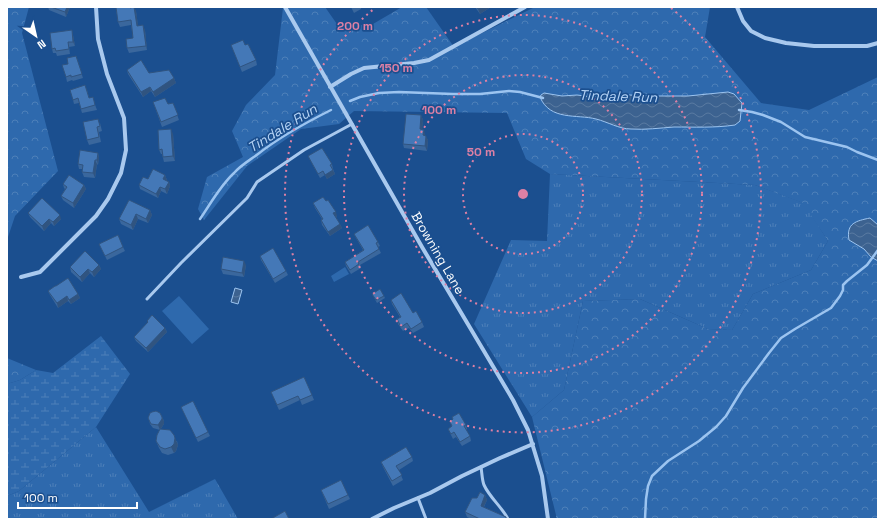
<svg xmlns="http://www.w3.org/2000/svg" width="885" height="526" font-family="'Space Grotesk',sans-serif">
<style>
.grass{fill:url(#grass-tufts)}
.forest{fill:url(#forest-crowns)}
.wetland{fill:url(#wetland-marsh)}
.pitch{fill:#2e69ad}
.water{fill:url(#water-waves);stroke:#9cc4f0}
.lines{fill:none;stroke-linecap:round;stroke-linejoin:round}
.stream{stroke:#9cc4f0;stroke-width:2.5}
.service{stroke:#a9c9ee;stroke-width:3}
.minor{stroke:#a9c9ee;stroke-width:4}
.wall{fill:#3a679d}
.shaded-wall{fill:#305480}
.building{fill:#4478b7;stroke:#305480}
.ring{fill:none;stroke:#dd80a5;stroke-width:2;stroke-dasharray:2 4}
.labels{text-anchor:middle;dominant-baseline:central;stroke-width:3.5;stroke-linejoin:round;paint-order:stroke}
.street-label{font-size:13px;fill:#fff;stroke:#1b4f8f}
.water-label{font-size:14px;font-style:italic;fill:#b5d3f5;stroke:#1b4f8f}
.centre{fill:#dd80a5;stroke:#1b4f8f;stroke-width:2}
.ring-label{font-size:12px;text-anchor:middle;font-weight:bold;fill:#dd80a5;stroke:#1b4f8f;stroke-width:3.5;stroke-linejoin:round;paint-order:stroke}
</style>
<defs>
<pattern id="grass-tufts" width="24" height="20" patternUnits="userSpaceOnUse"><rect width="24" height="20" fill="#2e69ad"/><path d="M3 7l-1-3M5 7V3M7 7l1-3M15 17l-1-3M17 17v-4M19 17l1-3" fill="none" stroke="#4d80b9"/></pattern>
<pattern id="forest-crowns" width="20" height="18" patternUnits="userSpaceOnUse"><rect width="20" height="18" fill="#2e69ad"/><path d="M2 6a3 3 0 1 1 6 0M12 15a3 3 0 1 1 6 0" fill="none" stroke="#4d80b9"/></pattern>
<pattern id="wetland-marsh" width="20" height="14" patternUnits="userSpaceOnUse"><rect width="20" height="14" fill="#2e69ad"/><path d="M1 5h8M5 5V1M11 12h8M15 12V8" fill="none" stroke="#4d80b9"/></pattern>
<pattern id="water-waves" width="16" height="10" patternUnits="userSpaceOnUse"><rect width="16" height="10" fill="#3c6290"/><path d="M0 5q4-4 8 0t8 0" fill="none" stroke="#597aa1"/></pattern>
</defs>
<rect width="100%" height="100%" fill="#1b4f8f"/>
<path class="grass" d="M 550,174 L 755,185 L 804,203 L 828,241 L 811,270 L 753,294 L 732,330 L 708,329 L 640,299 L 583,301 L 564,390 L 532,417 L 474,324 L 511,240 L 547,241 Z
M 96,427 L 149,512 L 215,479 L 238,519 L 7,519 L 7,496 L 19,491 Z"/>
<path class="forest" d="M 7,7 L 29,7 L 22,33 L 58,171 L 15,216 L 7,240 Z
M 284,7 L 325,7 L 339,27 L 373,24 L 402,7 L 426,7 L 454,47 L 535,7 L 710,7 L 705,37 L 761,103 L 809,110 L 878,77 L 878,519 L 556,519 L 556,515 L 532,417 L 564,390 L 583,301 L 640,299 L 708,329 L 732,330 L 753,294 L 811,270 L 828,241 L 803,203 L 755,185 L 550,174 L 526,159 L 507,113 L 354,111 L 339,124 L 301,129 L 247,166 L 204,220 L 198,209 L 207,177 L 243,157 L 232,131 L 246,105 L 275,75 L 283,8 Z
M 7,358 L 36,370 L 20,380 L 7,384 Z"/>
<path class="wetland" d="M 101,336 L 130,374 L 96,427 L 19,491 L 7,496 L 7,384 L 20,380 L 36,370 L 53,373 Z"/>
<path class="pitch" d="M 345,267 L 349,274 L 334,282 L 331,276 Z
M 179,296 L 209,329 L 192,344 L 162,311 Z"/>
<path class="water" d="M 728,92 L 734,94 L 742,103 L 740,121 L 735,125 C 715,128 694,127 674,127 C 660,128 645,130 631,129 C 619,129 608,122 596,119 C 577,114 550,121 540,97 L 541,95 L 544,93 L 562,96 L 577,95 L 593,97 L 606,94 L 653,96 L 688,96 Z
M 870,218 L 878,225 L 878,261 L 871,257 L 864,249 L 849,240 C 846,223 856,221 870,218 Z
M 235,288 L 242,290 L 238,304 L 231,302 Z"/>
<g class="lines">
<path class="stream" d="M 350,101 L 360,97 L 379,93 L 399,92 L 453,94 L 480,94 L 509,91 L 520,92 L 543,98
M 739,110 L 752,112 L 763,115 L 781,122 L 805,137 L 847,147 L 857,152 L 878,160
M 200,219 C 211,203 220,186 234,173 C 241,165 250,160 258,154 C 281,136 305,123 331,110
M 645,519 L 646,499 L 648,486 L 652,476 L 668,461 L 699,441 L 716,427 L 726,416 L 743,388 L 769,353 L 781,338 L 795,329 L 831,308 L 840,296 L 843,290 L 843,285 L 847,281 L 867,265 L 878,250"/>
<path class="service" d="M 147,299 L 181,263 L 247,198 L 257,182 L 304,150 L 352,124
M 481,467 C 482,473 482,480 484,485 C 490,498 502,507 508,519
M 418,498 L 426,519"/>
<path class="minor" d="M 285,7 L 422,247 L 513,400 L 528,430 L 542,476 L 548,519
M 737,7 L 743,21 L 751,31 L 765,38 L 786,43 L 814,46 L 867,46 L 878,43
M 330,87 L 351,74 L 364,68 L 414,63 L 429,60 L 525,7
M 21,277 L 40,272 L 96,216 L 108,199 L 121,173 L 126,150 L 124,118 L 107,74 L 98,39 L 96,7
M 372,519 L 394,508 L 430,493 L 462,476 L 500,458 L 533,444"/>
</g>
<path class="wall" d="M 48,7 L 70,7 L 66,17 L 49,10 Z
M 116,7 L 131,7 L 136,11 L 138,26 L 145,30 L 147,50 L 129,53 L 127,48 L 133,38 L 131,25 L 120,27 L 118,22 Z
M 351,7 L 361,7 L 361,9 L 354,13 Z
M 475,7 L 491,7 L 480,14 Z
M 73,35 L 75,46 L 69,47 L 70,54 L 57,56 L 56,53 L 53,53 L 52,49 Z
M 231,45 L 256,60 L 257,65 L 242,72 Z
M 76,56 L 83,78 L 73,81 L 72,80 L 67,82 L 66,77 L 68,64 Z
M 127,70 L 174,78 L 176,83 L 155,97 L 151,91 L 143,97 L 128,74 Z
M 87,90 L 89,98 L 94,102 L 97,110 L 82,113 L 79,103 L 74,104 L 73,100 Z
M 153,102 L 168,104 L 173,103 L 179,120 L 162,127 Z
M 421,115 L 423,120 L 422,129 L 425,134 L 425,136 L 428,140 L 427,151 L 404,148 L 403,144 Z
M 100,123 L 102,131 L 99,132 L 101,142 L 89,145 L 87,140 Z
M 173,134 L 175,161 L 164,162 L 162,154 L 161,154 L 159,150 Z
M 98,153 L 99,158 L 98,165 L 97,164 L 95,178 L 84,177 L 82,172 L 83,169 L 79,169 L 78,164 Z
M 308,156 L 332,164 L 333,169 L 335,174 L 327,179 L 325,175 L 320,178 L 310,160 Z
M 165,175 L 167,180 L 166,181 L 169,182 L 170,186 L 167,194 L 161,191 L 158,198 L 140,189 L 139,185 L 148,179 Z
M 63,184 L 84,185 L 86,189 L 74,208 L 63,200 L 61,196 L 65,189 L 64,188 Z
M 326,201 L 337,216 L 336,217 L 342,228 L 330,236 L 322,225 L 321,220 L 322,219 L 315,208 L 313,203 Z
M 150,210 L 152,215 L 148,223 L 138,219 L 133,230 L 121,224 L 119,219 Z
M 28,213 L 61,219 L 54,226 L 51,223 L 44,231 L 30,217 Z
M 354,234 L 378,242 L 380,246 L 378,247 L 381,253 L 360,265 L 361,268 L 351,274 L 346,266 L 345,262 L 363,250 L 356,238 Z
M 99,244 L 123,247 L 125,251 L 107,260 Z
M 260,256 L 286,271 L 288,275 L 275,283 L 261,260 Z
M 99,265 L 101,269 L 94,277 L 90,273 L 82,282 L 71,272 L 70,267 Z
M 246,265 L 244,277 L 223,274 L 221,269 Z
M 48,291 L 78,294 L 80,298 L 71,304 L 68,301 L 58,308 L 50,295 Z
M 372,294 L 384,296 L 385,298 L 377,303 Z
M 391,300 L 413,313 L 422,322 L 424,327 L 413,333 L 409,328 L 403,331 L 398,324 L 397,319 L 400,317 L 392,304 Z
M 147,321 L 165,328 L 167,332 L 148,352 L 136,341 L 134,337 L 148,323 Z
M 271,392 L 312,395 L 314,400 L 302,405 L 300,400 L 279,410 Z
M 181,407 L 208,432 L 210,436 L 198,442 Z
M 162,417 L 164,421 L 164,424 L 160,430 L 153,428 L 150,424 L 149,420 Z
M 452,417 L 466,425 L 467,429 L 466,430 L 470,436 L 471,441 L 462,446 L 456,437 L 453,439 L 448,429 L 452,427 L 450,422 L 453,420 Z
M 156,441 L 177,441 L 178,445 L 176,451 L 174,453 L 168,455 L 162,453 L 159,448 Z
M 412,457 L 413,461 L 399,470 L 403,480 L 393,486 L 383,467 L 381,462 Z
M 321,490 L 348,495 L 350,499 L 329,509 Z
M 485,495 L 487,500 L 484,507 L 506,517 L 507,519 L 471,519 L 467,517 L 465,512 L 477,498 Z"/>
<path class="shaded-wall" d="M 67,7 L 70,7 L 66,17 L 65,12 Z
M 134,7 L 136,11 L 139,31 L 137,26 Z
M 482,7 L 491,7 L 480,14 L 478,9 Z
M 143,25 L 145,30 L 147,50 L 146,46 Z
M 72,30 L 73,35 L 75,46 L 73,42 Z
M 174,78 L 176,83 L 155,97 L 153,92 Z
M 150,87 L 151,91 L 143,97 L 141,92 Z
M 421,115 L 423,120 L 422,134 L 420,129 Z
M 171,129 L 173,134 L 175,161 L 173,156 Z
M 424,130 L 425,134 L 425,140 L 423,135 Z
M 426,136 L 428,140 L 427,151 L 425,146 Z
M 98,153 L 99,158 L 98,165 L 97,160 Z
M 95,160 L 97,164 L 95,178 L 93,173 Z
M 333,170 L 335,174 L 327,179 L 325,175 Z
M 165,175 L 167,180 L 165,184 L 163,179 Z
M 169,182 L 170,186 L 167,194 L 165,189 Z
M 84,185 L 86,189 L 74,208 L 73,203 Z
M 160,187 L 161,191 L 158,198 L 156,194 Z
M 150,210 L 152,215 L 148,223 L 146,219 Z
M 336,212 L 337,216 L 335,218 L 333,213 Z
M 136,214 L 138,219 L 133,230 L 131,225 Z
M 60,215 L 61,219 L 54,226 L 53,222 Z
M 49,219 L 51,223 L 44,231 L 42,226 Z
M 340,224 L 342,228 L 330,236 L 328,232 Z
M 244,261 L 246,265 L 244,277 L 242,273 Z
M 99,265 L 101,269 L 94,277 L 92,272 Z
M 88,269 L 90,273 L 82,282 L 80,277 Z
M 78,294 L 80,298 L 71,304 L 69,300 Z
M 67,296 L 68,301 L 58,308 L 57,303 Z
M 165,328 L 167,332 L 148,352 L 146,348 Z
M 162,417 L 164,421 L 164,424 L 160,430 L 158,425 Z
M 174,435 L 178,445 L 176,451 L 174,453 L 171,447 Z
M 485,495 L 487,500 L 482,510 L 481,506 Z"/>
<path class="building" d="M 51,7 L 67,7 L 65,12 Z
M 116,7 L 130,7 L 130,8 L 134,7 L 137,26 L 143,25 L 146,46 L 127,48 L 126,39 L 133,38 L 131,20 L 118,22 Z
M 477,7 L 482,7 L 478,9 Z
M 72,30 L 73,42 L 68,42 L 69,49 L 56,51 L 55,48 L 52,49 L 50,33 Z
M 243,40 L 245,45 L 248,44 L 256,60 L 240,67 L 231,45 Z
M 76,56 L 82,74 L 71,77 L 71,75 L 66,77 L 62,65 L 68,64 L 67,58 Z
M 141,60 L 149,73 L 169,70 L 174,78 L 153,92 L 150,87 L 141,92 L 127,70 Z
M 85,85 L 89,98 L 93,97 L 95,105 L 81,109 L 78,98 L 73,100 L 70,90 Z
M 165,98 L 168,104 L 173,103 L 178,115 L 161,122 L 153,102 Z
M 406,114 L 421,115 L 420,129 L 424,130 L 423,135 L 426,136 L 425,146 L 403,144 Z
M 98,119 L 100,126 L 97,127 L 99,137 L 87,140 L 83,122 Z
M 171,129 L 173,156 L 163,157 L 162,149 L 159,150 L 158,130 Z
M 322,148 L 332,164 L 330,165 L 333,170 L 325,175 L 323,171 L 318,174 L 308,156 Z
M 80,150 L 98,153 L 97,160 L 95,160 L 93,173 L 82,172 L 83,165 L 78,164 Z
M 153,169 L 165,175 L 163,179 L 169,182 L 165,189 L 160,187 L 156,194 L 139,185 L 143,177 L 148,179 Z
M 69,175 L 84,185 L 73,203 L 61,196 L 67,187 L 63,184 Z
M 323,197 L 326,201 L 328,200 L 336,212 L 333,213 L 340,224 L 328,232 L 321,220 L 323,219 L 313,203 Z
M 42,198 L 60,215 L 53,222 L 49,219 L 42,226 L 28,213 Z
M 129,200 L 150,210 L 146,219 L 136,214 L 131,225 L 119,219 Z
M 368,225 L 378,242 L 376,243 L 379,249 L 358,262 L 359,264 L 350,270 L 345,262 L 364,250 L 354,234 Z
M 118,235 L 123,247 L 105,256 L 99,244 Z
M 273,248 L 286,271 L 273,279 L 260,256 Z
M 85,251 L 99,265 L 92,272 L 88,269 L 80,277 L 70,267 Z
M 223,257 L 244,261 L 242,273 L 221,269 Z
M 68,278 L 78,294 L 69,300 L 67,296 L 57,303 L 48,291 L 55,286 L 56,286 Z
M 380,289 L 384,296 L 376,300 L 372,294 Z
M 401,293 L 413,313 L 416,311 L 422,322 L 411,329 L 407,323 L 401,327 L 397,319 L 401,317 L 391,300 Z
M 152,315 L 165,328 L 146,348 L 134,337 L 148,322 L 147,321 Z
M 304,377 L 312,395 L 300,400 L 298,396 L 277,405 L 271,392 Z
M 193,401 L 208,432 L 196,438 L 181,407 Z
M 156,411 L 160,413 L 162,417 L 162,419 L 158,425 L 151,424 L 148,418 L 150,413 L 152,412 Z
M 459,413 L 466,425 L 464,426 L 470,436 L 460,442 L 454,432 L 451,434 L 448,429 L 452,426 L 450,422 L 453,419 L 452,417 Z
M 160,429 L 170,430 L 174,435 L 175,438 L 174,444 L 171,447 L 165,449 L 160,447 L 156,441 L 157,435 Z
M 406,447 L 412,457 L 396,466 L 402,475 L 392,481 L 381,462 Z
M 341,480 L 348,495 L 328,504 L 321,490 Z
M 480,492 L 485,495 L 481,506 L 506,517 L 506,519 L 480,519 L 465,512 L 472,498 L 477,498 Z
M 285,511 L 289,519 L 271,519 Z"/>
<g class="ring">
<circle cx="523" cy="194" r="60"/>
<circle cx="523" cy="194" r="119"/>
<circle cx="523" cy="194" r="179"/>
<path d="M671 8A238 238 0 1 1 375 8"/>
</g>
<g class="labels">
<g class="street-label">
<text transform="translate(438 253) rotate(60)">Browning Lane</text>
</g>
<g class="water-label">
<text transform="translate(618 96) rotate(2)">Tindale Run</text>
<text transform="translate(282 128) rotate(-32)">Tindale Run</text>
</g>
</g>
<circle cx="523" cy="194" r="6" class="centre"/>
<g class="ring-label">
<text x="355" y="30">200 m</text>
<text x="396" y="72">150 m</text>
<text x="439" y="114">100 m</text>
<text x="481" y="156">50 m</text>
</g>
<rect width="885" height="526" fill="none" stroke="#ffffff" stroke-width="16"/>
<g transform="translate(36 36) rotate(146)" stroke="#1b4f8f" stroke-width="3" paint-order="stroke">
<path d="M0-3L7 15L0 10L-7 15Z" fill="#ffffff"/>
<text y="-6" font-size="11" font-weight="bold" text-anchor="middle" fill="#ffffff">N</text>
</g>
<path d="M18 502v6h119v-6" fill="none" stroke="#ffffff" stroke-width="2"/>
<text x="24" y="502" font-size="12" fill="#ffffff" stroke="#1b4f8f" stroke-width="3" paint-order="stroke">100 m</text>
</svg>
